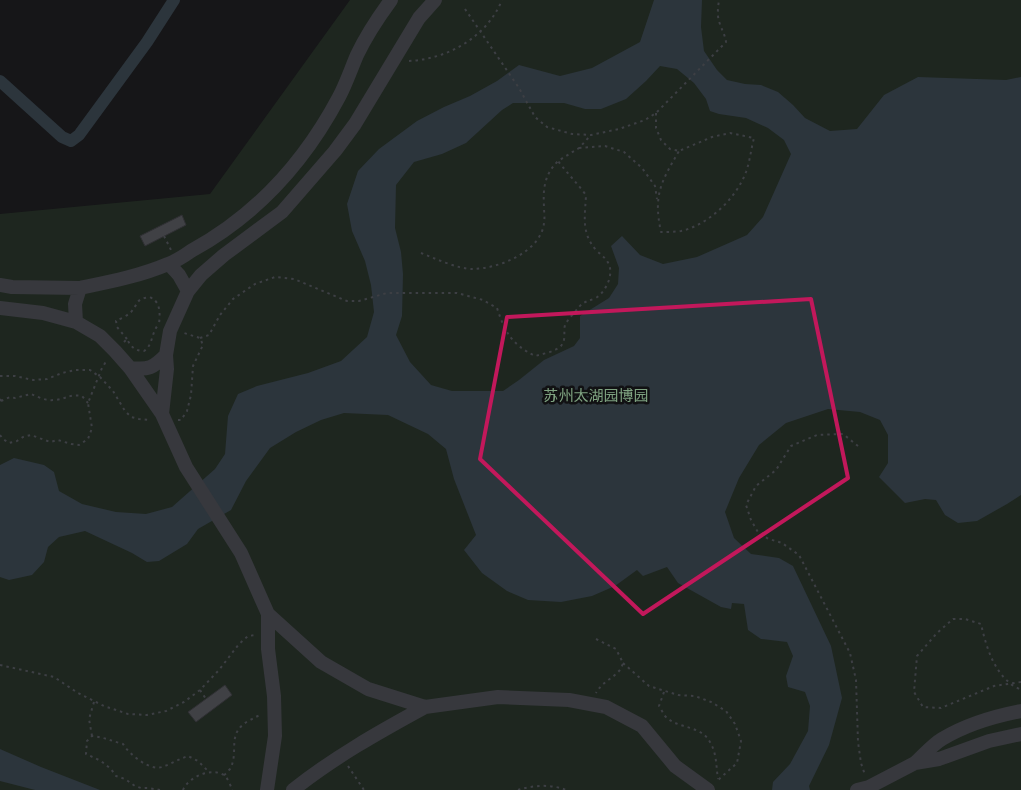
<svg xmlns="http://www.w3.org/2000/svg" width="1021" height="790" font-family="'Golos Text','Noto Sans SC',sans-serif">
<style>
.green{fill:#1e261f}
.water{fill:#2c353c;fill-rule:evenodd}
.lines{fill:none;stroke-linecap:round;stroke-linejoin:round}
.canal{stroke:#2c353c;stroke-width:12}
.building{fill:#404145;stroke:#303034}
.path{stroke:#3d3f44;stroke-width:2;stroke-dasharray:2.5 4;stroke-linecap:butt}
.street{stroke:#37383d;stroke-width:14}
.marked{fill:none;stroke:#c2185b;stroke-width:4;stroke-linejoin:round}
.labels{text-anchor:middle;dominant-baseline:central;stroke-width:5;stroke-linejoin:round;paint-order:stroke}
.park-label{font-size:15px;fill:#7fa381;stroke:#111113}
</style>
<rect width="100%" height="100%" fill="#161618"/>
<path class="green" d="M 350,0 L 1021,0 L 1021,790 L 0,790 L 0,214 L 210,194 Z"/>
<path class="water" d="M 654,0 L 702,0 L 701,27 L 704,51 L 717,70 L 727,80 L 745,84 L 761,85 L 778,92 L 793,105 L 805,118 L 830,131 L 857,129 L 884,95 L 918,77 L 1006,80 L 1021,77 L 1021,495 L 1007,504 L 977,521 L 958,523 L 945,515 L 936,500 L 925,499 L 905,503 L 879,477 L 888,463 L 888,435 L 880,420 L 860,412 L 828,409 L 786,423 L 759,445 L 739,478 L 725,512 L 734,538 L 751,554 L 779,558 L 793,566 L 831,646 L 842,698 L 829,745 L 809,786 L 810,790 L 772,790 L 773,782 L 790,764 L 808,731 L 810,706 L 805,692 L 788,687 L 786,676 L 793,656 L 787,642 L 761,639 L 748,630 L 744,604 L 732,603 L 731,609 L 721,607 L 678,583 L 667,567 L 643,576 L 637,570 L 615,586 L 592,596 L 561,602 L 528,600 L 507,591 L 482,573 L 464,550 L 476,535 L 454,479 L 446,449 L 428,434 L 388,415 L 344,413 L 321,420 L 296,432 L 270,448 L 246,481 L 231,510 L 198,529 L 187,544 L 159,561 L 147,562 L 132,553 L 85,531 L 59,537 L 48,547 L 44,562 L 32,575 L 9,580 L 0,577 L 0,465 L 14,458 L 44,465 L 54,472 L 59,491 L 82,504 L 116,512 L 146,514 L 172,507 L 215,469 L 225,454 L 228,416 L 238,394 L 257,386 L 308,373 L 341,361 L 367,337 L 374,312 L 371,285 L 365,261 L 352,231 L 347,204 L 358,171 L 379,149 L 417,121 L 444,107 L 470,96 L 497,81 L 519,65 L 560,76 L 592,68 L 640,42 ZM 660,66 L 677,69 L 694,83 L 706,99 L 710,111 L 719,114 L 746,118 L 768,128 L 784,140 L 791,154 L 763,217 L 747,235 L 697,257 L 663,264 L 640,255 L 622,236 L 611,246 L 619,268 L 618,284 L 609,298 L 580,316 L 580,338 L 574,346 L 544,360 L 519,380 L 503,391 L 452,391 L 431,385 L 410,362 L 396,335 L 402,316 L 403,274 L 401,252 L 395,228 L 396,185 L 414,162 L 442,154 L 466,143 L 502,110 L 513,103 L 564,103 L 585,109 L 601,109 L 626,99 L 646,81 Z
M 0,749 L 41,767 L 100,790 L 35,790 L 0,781 Z"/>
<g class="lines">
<path class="canal" d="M 0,81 L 62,137 L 71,141 L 79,135 L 147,42 L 174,0"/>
</g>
<path class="building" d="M 182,215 L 186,225 L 145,246 L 140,236 Z
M 225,685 L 232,695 L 196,722 L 188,712 Z"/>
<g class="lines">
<path class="path" d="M 465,9 L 519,88 L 535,117 L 547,127 L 572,134 L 591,135 L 619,129 L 645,120 L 656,113 L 726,42 C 725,34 721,29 719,21 C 717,15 718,7 719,0
M 409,61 C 448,59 487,37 502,0
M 656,113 L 656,128 L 661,140 L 670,149 L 679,151 L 712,137 L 730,133 L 754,138 C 751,149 750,161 746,172 C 736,199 708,225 681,231 C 674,232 667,232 661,232 C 653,195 661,182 679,151
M 579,148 L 605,146 L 624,152 L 642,168 L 655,186 L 657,199
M 164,236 L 171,250
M 421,253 C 434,258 458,269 472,269 C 498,269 541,252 544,223 C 545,218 544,212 544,207 C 543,189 544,175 558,161
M 200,338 L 209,335 L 220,315 L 233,299 L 255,284 L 275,277 L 294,279 L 347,301 L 359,301 L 387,293 L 457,293 L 483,300 L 497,308 C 505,332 511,344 535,356 C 543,354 553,352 560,347 C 567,340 563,333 565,325 C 568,319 575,312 579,307 C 584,301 589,301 596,298 C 605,292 612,278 610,268 C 608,259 602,256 596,250 C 581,233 585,216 586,195 C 577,183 567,173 558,161 L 579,148 L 591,135
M 127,339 L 117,327 L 116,321 C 120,319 127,316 131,312 C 139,303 135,299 150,297 C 153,299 155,300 157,303 C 160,308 160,317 159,323
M 124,342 L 127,339 C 131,347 135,351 144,351 C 153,345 151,334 158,325
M 0,376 L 15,376 L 33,380 L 47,379 L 62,373 L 75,370 L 90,370 L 100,377 L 113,391 L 125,411 L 131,417 L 139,419 L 151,420
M 0,399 L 1,401 L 0,405
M 1,401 L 10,397 L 15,398 L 31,394 C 38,397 46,401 54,400 C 67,399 68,394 82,396 L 88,403
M 178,420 L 181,420 L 187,411 L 191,395 L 193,366 L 203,345 L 200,338 L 184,333
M 0,435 L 3,439 L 9,443 L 17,441 L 23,437 L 31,435 L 50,442 L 58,440 L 71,444 L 79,445 L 88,439 L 92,428 L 88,403 L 102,368 L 107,360
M 858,446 L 843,434 L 817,435 L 791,446 L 776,470 L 756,486 L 746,505 L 751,520 L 759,534 L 769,539 L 782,543 L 799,555 L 850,653 L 856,680 L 858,742 L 861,763 L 865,775
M 596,639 L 616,649 L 623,663 C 622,666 621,669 619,671 C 612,679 602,682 596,693
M 623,663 L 649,686 L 678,695 L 695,696 L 711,702 L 726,711 L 735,724 L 741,741 L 737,763 L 717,781
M 0,665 L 54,677 L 78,693 L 104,706 L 128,714 L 147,715 L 166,711 L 184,702 L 200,690 L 219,670 L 239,644 L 248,636 L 256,635
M 1021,682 L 994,686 L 941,708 L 923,707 L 914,692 L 917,656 L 937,633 L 953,619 L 965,619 L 981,624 C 986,646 993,670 1011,684 C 1013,686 1018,688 1021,690
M 200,690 L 206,699
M 664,692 L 659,706 C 661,709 663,713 665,716 C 678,730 702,724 711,744 C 717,755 716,767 718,779
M 92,736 L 89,719 L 94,702
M 348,766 L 364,790
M 224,775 C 225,775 229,770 230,769 C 240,751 225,733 250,720 C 254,718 257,716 261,715
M 160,790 L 148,788 L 141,788 L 135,786 L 125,779 L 116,776 L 111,769 L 101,761 L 86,754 L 87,741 L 92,736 C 103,737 112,741 123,744 C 129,754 149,771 162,767 C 171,764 179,759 188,756 L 198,761 L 209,772
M 183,790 C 188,777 213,766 225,776 C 228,779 231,786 232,790
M 518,790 C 533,785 552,784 566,790"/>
<path class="street" d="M 0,285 L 12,287 L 80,288
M 188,291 L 201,275 L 224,255 L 282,212 L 335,151 L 355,124 L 419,18 L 435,0
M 0,308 L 43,313 L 76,322 L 100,336 L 115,351 L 130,368 L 162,414 L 186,467 L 241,553 L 268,614 L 321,662 L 368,689 L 425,707 L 498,697 L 569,700 L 606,707 L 642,726 L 675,766 L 708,790
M 76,322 L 75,304 L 80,288 C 109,282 140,276 168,264 C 176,261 184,256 191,251 C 257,215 304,163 339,97 C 346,84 351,69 357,55 C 365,38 380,15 391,0
M 130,368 C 149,370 153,368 166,355
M 162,414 L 167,369 L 166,355 L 170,331 L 188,291 L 179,275 L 169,264
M 915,763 C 924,755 932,745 942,739 C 965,725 995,716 1021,711
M 267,790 L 275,736 L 274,696 L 268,649 L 268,614
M 293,790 C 333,758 379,732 425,707
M 857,790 L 869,787 L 915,763 L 939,759 L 989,741 L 1021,734"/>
</g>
<path class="marked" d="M 811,299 L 848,478 L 643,614 L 480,459 L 507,317 Z"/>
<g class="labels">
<g class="park-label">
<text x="596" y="395">苏州太湖园博园</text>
</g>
</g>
</svg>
